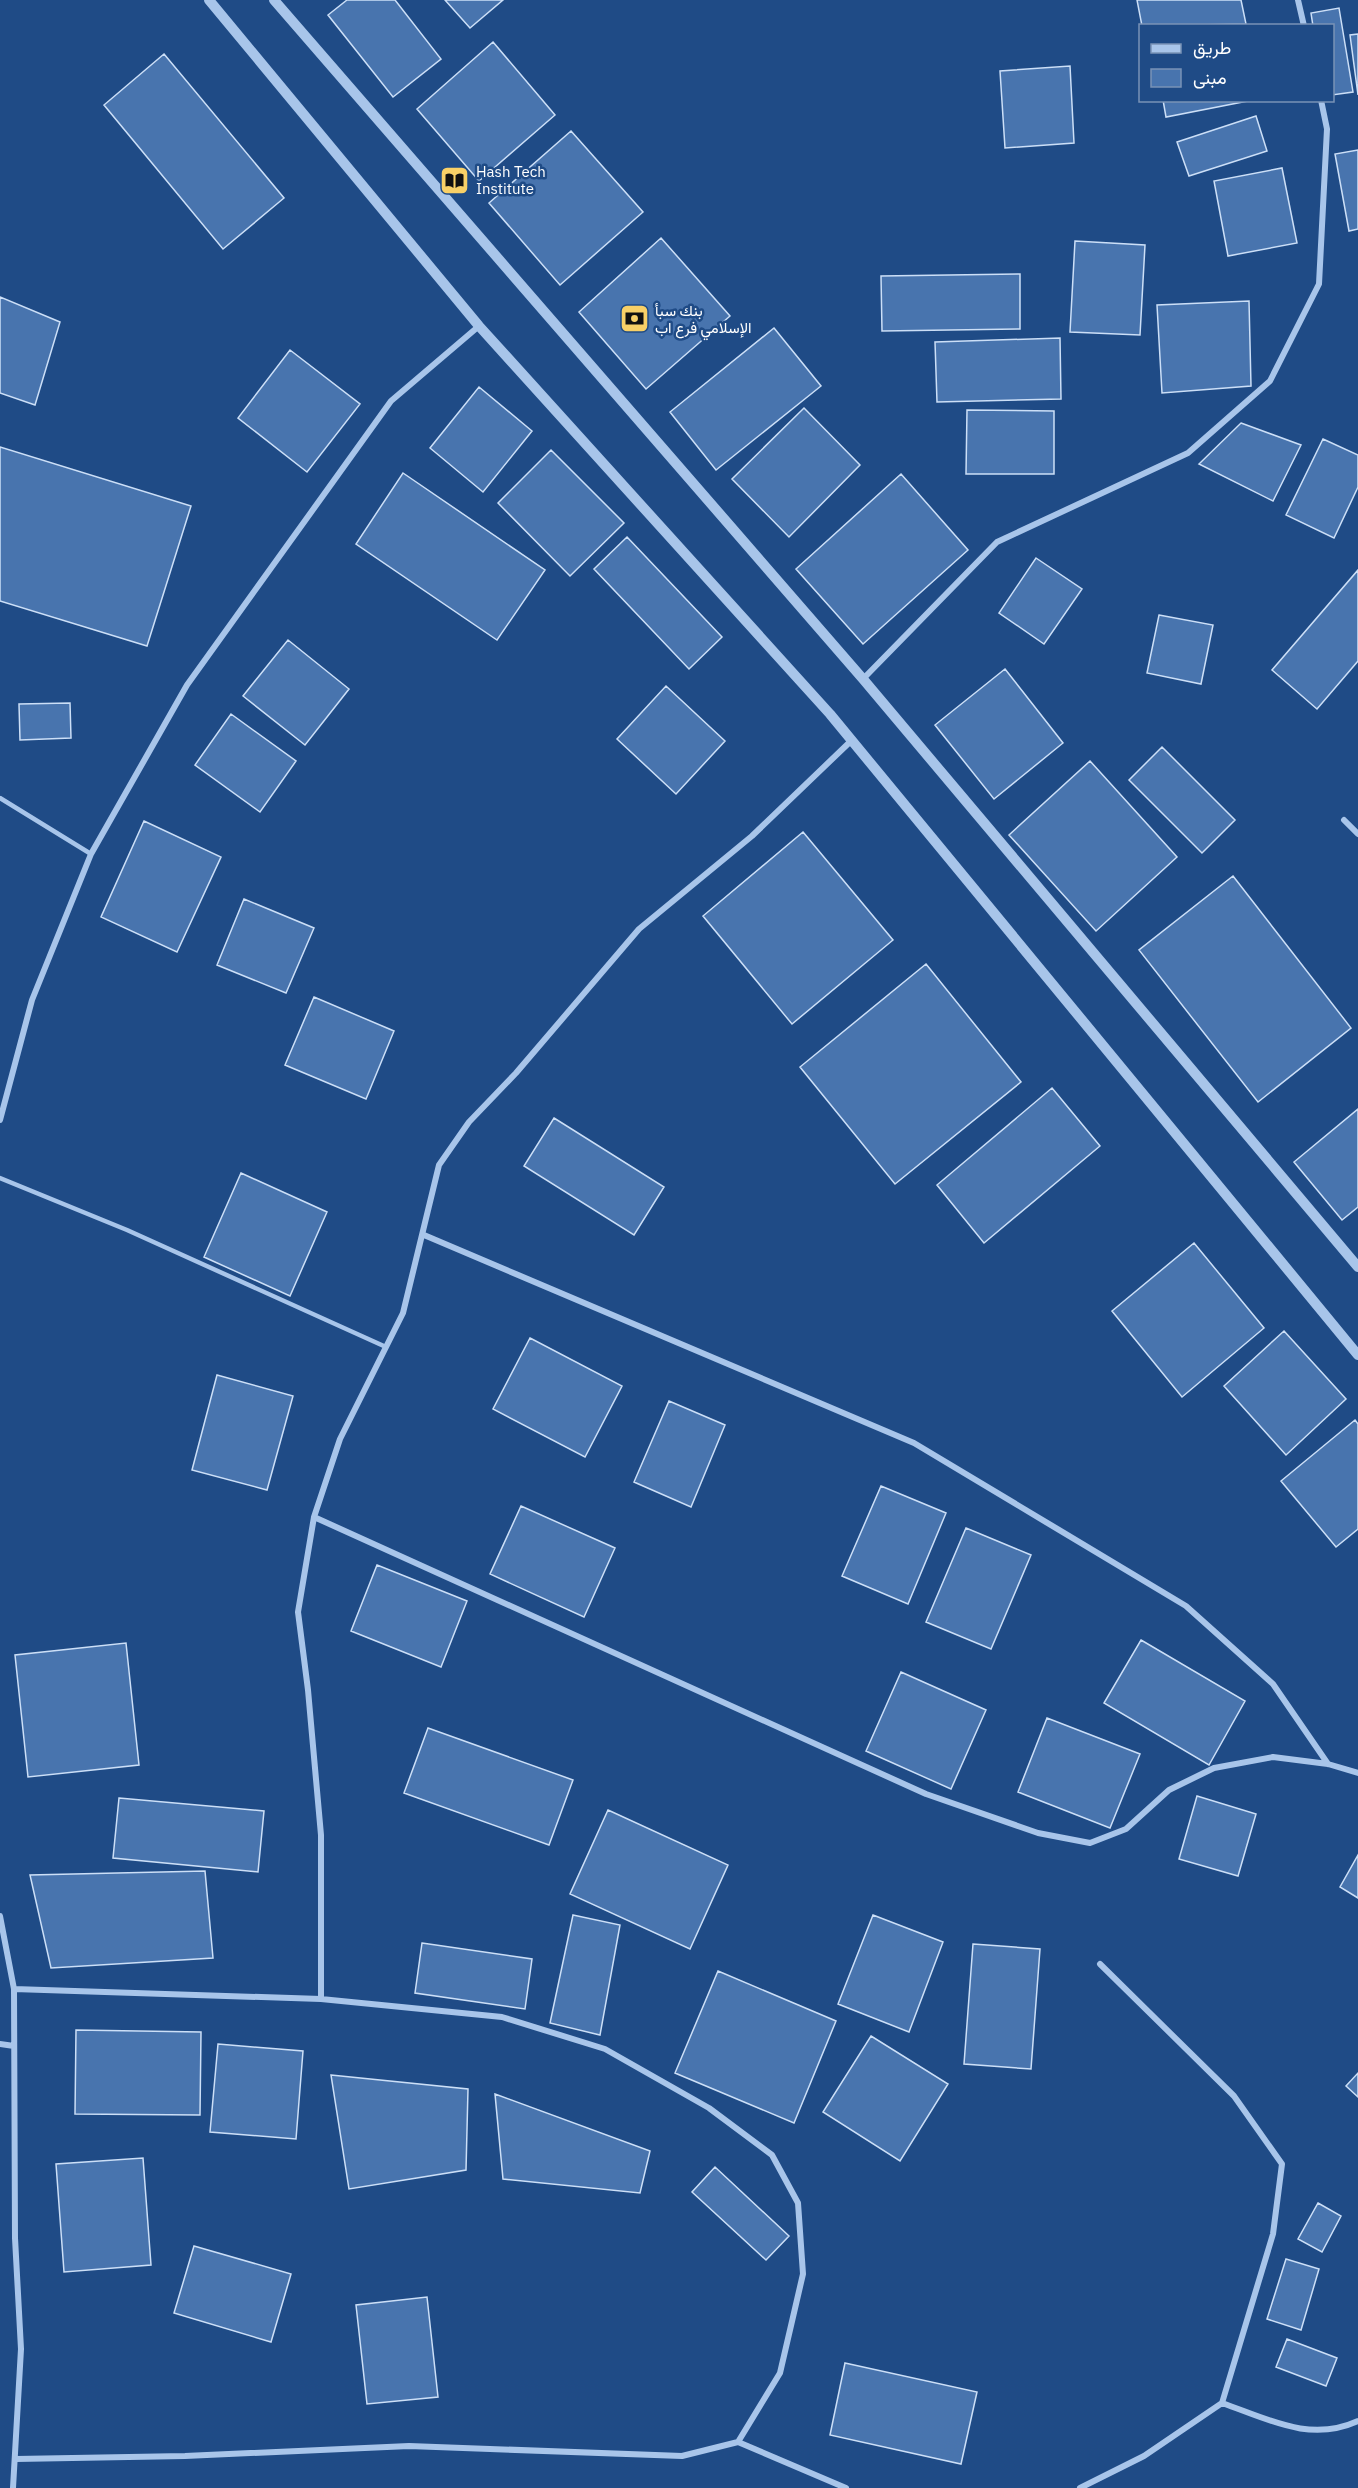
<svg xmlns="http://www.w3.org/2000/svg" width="1358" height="2488" font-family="'IBM Plex Sans',Vazirmatn,sans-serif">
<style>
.building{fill:#4874ae;stroke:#ccdff7;stroke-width:1.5}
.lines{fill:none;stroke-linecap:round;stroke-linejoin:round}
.service{stroke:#a8c5ea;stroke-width:4.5}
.minor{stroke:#a8c5ea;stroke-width:6}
.tertiary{stroke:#a8c5ea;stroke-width:10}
.labels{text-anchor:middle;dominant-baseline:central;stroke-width:5;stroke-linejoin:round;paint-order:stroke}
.poi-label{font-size:15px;fill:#fff;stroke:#1f4b86;text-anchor:start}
</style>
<rect width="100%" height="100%" fill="#1f4b86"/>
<path class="building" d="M 347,0 L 395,0 L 441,59 L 393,97 L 328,15 Z
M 445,0 L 503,0 L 470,28 Z
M 1137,0 L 1241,0 L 1246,24 L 1142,26 Z
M 1339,8 L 1353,92 L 1332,95 L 1332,26 L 1313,26 L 1311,13 Z
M 1358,34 L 1358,95 L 1350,35 Z
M 493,42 L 555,115 L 479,181 L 417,109 Z
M 164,54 L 284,198 L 223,249 L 104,105 Z
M 1070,66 L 1074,143 L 1005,148 L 1000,71 Z
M 1163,100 L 1253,100 L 1166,117 Z
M 1256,116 L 1267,151 L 1189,176 L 1177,142 Z
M 571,131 L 643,212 L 560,285 L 489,203 Z
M 1358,150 L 1358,229 L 1349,231 L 1335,154 Z
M 1282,168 L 1297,243 L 1228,256 L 1214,181 Z
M 661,238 L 730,316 L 646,389 L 579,312 Z
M 1075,241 L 1145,245 L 1140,335 L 1070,332 Z
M 1020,274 L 1020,329 L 882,331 L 881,276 Z
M 0,297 L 60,322 L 35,405 L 0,393 Z
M 1249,301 L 1251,386 L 1162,393 L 1157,305 Z
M 774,328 L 821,386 L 716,470 L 670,412 Z
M 1060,338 L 1061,399 L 937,402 L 935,342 Z
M 290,350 L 360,404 L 307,472 L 238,418 Z
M 479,387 L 532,431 L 483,492 L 430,448 Z
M 804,408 L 860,465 L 789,537 L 732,479 Z
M 967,410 L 1054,411 L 1054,474 L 966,474 Z
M 1241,423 L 1301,445 L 1273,501 L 1199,464 Z
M 1323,439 L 1358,455 L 1358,487 L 1334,538 L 1286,515 Z
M 0,447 L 191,506 L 147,646 L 0,601 Z
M 551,450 L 624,523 L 570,576 L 498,503 Z
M 403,473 L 545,570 L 497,640 L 356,544 Z
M 901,474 L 968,550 L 863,644 L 796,569 Z
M 627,537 L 722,637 L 689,669 L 594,569 Z
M 1036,558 L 1082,589 L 1044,644 L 999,613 Z
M 1358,570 L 1358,661 L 1317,709 L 1272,670 Z
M 1159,615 L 1213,625 L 1201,684 L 1147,673 Z
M 288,640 L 349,689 L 305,745 L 243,696 Z
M 1005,669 L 1063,743 L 994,799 L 935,725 Z
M 666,686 L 725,741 L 676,794 L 617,739 Z
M 70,703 L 71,738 L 20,740 L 19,704 Z
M 231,714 L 296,761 L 260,812 L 195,765 Z
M 1162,747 L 1235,820 L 1202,853 L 1129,780 Z
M 1090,761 L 1177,857 L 1096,931 L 1009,835 Z
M 144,821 L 221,857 L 177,952 L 101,917 Z
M 803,832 L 893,940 L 792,1024 L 703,916 Z
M 1233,876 L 1351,1028 L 1258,1102 L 1139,950 Z
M 244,899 L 314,928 L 286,993 L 217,965 Z
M 926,964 L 1021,1082 L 895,1184 L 800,1067 Z
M 314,997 L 394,1031 L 366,1099 L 285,1065 Z
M 1052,1088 L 1100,1146 L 984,1243 L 937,1185 Z
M 1358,1109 L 1358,1207 L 1342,1220 L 1294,1162 Z
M 554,1118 L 664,1187 L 634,1235 L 524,1166 Z
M 241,1173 L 327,1212 L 290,1296 L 204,1257 Z
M 1194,1243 L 1264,1328 L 1182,1397 L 1112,1311 Z
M 1284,1331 L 1346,1399 L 1286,1455 L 1224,1386 Z
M 530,1338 L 622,1386 L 585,1457 L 493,1409 Z
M 217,1375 L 293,1396 L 267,1490 L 192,1470 Z
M 669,1401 L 725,1425 L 691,1507 L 634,1482 Z
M 1355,1420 L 1358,1424 L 1358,1529 L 1336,1547 L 1281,1481 Z
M 881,1486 L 946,1513 L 908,1604 L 842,1576 Z
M 521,1506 L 615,1548 L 584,1617 L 490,1574 Z
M 966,1528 L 1031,1555 L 991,1649 L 926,1622 Z
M 377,1565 L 467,1601 L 441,1667 L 351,1631 Z
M 1141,1640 L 1245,1701 L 1209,1765 L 1104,1703 Z
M 126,1643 L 139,1765 L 28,1777 L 15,1655 Z
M 901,1672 L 986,1710 L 951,1789 L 866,1751 Z
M 1047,1718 L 1140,1754 L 1110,1828 L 1018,1792 Z
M 428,1728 L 573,1780 L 549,1845 L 404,1793 Z
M 1197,1796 L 1256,1814 L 1238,1876 L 1179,1859 Z
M 119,1798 L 264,1811 L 258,1872 L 113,1858 Z
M 608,1810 L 728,1865 L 690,1949 L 570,1894 Z
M 1358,1855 L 1358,1898 L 1340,1887 Z
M 205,1871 L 213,1958 L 51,1968 L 30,1875 Z
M 573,1915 L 620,1925 L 600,2035 L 550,2023 Z
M 873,1915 L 943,1942 L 909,2032 L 838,2004 Z
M 422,1943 L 532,1959 L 525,2009 L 415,1993 Z
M 973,1944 L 1040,1949 L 1031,2069 L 964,2064 Z
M 718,1971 L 836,2021 L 794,2123 L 675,2073 Z
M 76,2030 L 201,2032 L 200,2115 L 75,2114 Z
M 871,2036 L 948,2084 L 900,2161 L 823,2112 Z
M 218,2044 L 303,2051 L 296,2139 L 210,2132 Z
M 1358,2073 L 1358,2097 L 1346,2086 Z
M 331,2075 L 468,2089 L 466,2170 L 349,2189 Z
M 495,2094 L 650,2151 L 640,2193 L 503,2179 Z
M 143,2158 L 151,2265 L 64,2272 L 56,2164 Z
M 715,2167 L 789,2236 L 766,2260 L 692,2192 Z
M 1318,2203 L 1341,2216 L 1322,2252 L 1298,2239 Z
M 194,2246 L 291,2274 L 271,2342 L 174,2313 Z
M 1286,2259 L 1319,2269 L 1301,2330 L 1267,2319 Z
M 427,2297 L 438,2397 L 367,2404 L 356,2305 Z
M 1287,2339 L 1337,2358 L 1326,2386 L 1276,2367 Z
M 845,2363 L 977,2392 L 961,2464 L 830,2435 Z"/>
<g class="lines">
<path class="service" d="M 0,798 L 91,854
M 0,1178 L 127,1230 L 386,1347"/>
<path class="minor" d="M 1298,0 L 1304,26
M 863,679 L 997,542 L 1188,453 L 1270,381 L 1319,284 L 1327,129 L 1321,100
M 1344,820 L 1358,834
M 0,1120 L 32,1000 L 91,854 L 187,685 L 391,401 L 479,326
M 424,1235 L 914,1443 L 1186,1606 L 1273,1684 L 1328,1764
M 314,1517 L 926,1794 L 1038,1833 L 1090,1843 L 1126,1829 L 1169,1790 L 1214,1768 L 1273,1757 L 1328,1764 L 1358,1773
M 0,1916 L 14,1989 L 15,2238 L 21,2349 L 13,2488
M 14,1989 L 321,1999 L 502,2017 L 605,2049 L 709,2108 L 772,2155 L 798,2203 L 803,2274 L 780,2373 L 738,2442 L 682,2456 L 409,2446 L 185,2456 L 16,2459
M 321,1999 L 321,1835 L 308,1690 L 298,1612 L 314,1517 L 340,1439 L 403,1313 L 439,1165 L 469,1122 L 516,1073 L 639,929 L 752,836 L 852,740
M 0,2044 L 14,2046
M 1222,2403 C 1268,2419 1310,2443 1358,2421
M 738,2442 L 846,2488
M 1080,2488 L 1144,2456 L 1222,2403 L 1273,2234 L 1282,2164 L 1234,2096 L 1100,1964"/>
<path class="tertiary" d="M 209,0 L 479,326 L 830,714 L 1358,1355
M 274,0 L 863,679 L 1358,1267"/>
</g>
<defs>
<symbol id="library-square" viewBox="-11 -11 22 22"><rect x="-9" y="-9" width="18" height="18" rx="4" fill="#f8d067" stroke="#1f4b86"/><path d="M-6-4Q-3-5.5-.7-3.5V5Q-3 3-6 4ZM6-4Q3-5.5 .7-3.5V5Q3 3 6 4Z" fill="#111"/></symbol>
<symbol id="bank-square" viewBox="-11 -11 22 22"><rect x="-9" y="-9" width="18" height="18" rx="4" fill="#f8d067" stroke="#1f4b86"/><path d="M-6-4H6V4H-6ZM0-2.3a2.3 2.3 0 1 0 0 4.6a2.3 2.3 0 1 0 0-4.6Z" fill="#111"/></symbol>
</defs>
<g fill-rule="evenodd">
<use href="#library-square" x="438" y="164" width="33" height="33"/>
<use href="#bank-square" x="618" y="302" width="33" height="33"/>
</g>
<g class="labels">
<g class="poi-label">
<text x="476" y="171">Hash Tech<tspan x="476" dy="17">Institute</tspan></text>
<text x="655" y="310">بنك سبأ<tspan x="655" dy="17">الإسلامي فرع اب</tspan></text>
</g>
</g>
<rect x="1139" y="24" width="195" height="78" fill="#1f4b86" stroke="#7993b6" stroke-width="1.5"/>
<rect x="1151" y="44" width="30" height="9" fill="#a8c5ea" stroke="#7993b6" stroke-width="1.5"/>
<text x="1193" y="54" font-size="18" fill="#ffffff">طريق</text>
<rect x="1151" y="69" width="30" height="18" fill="#4874ae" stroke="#7993b6" stroke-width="1.5"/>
<text x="1193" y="84" font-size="18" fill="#ffffff">مبنى</text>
</svg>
